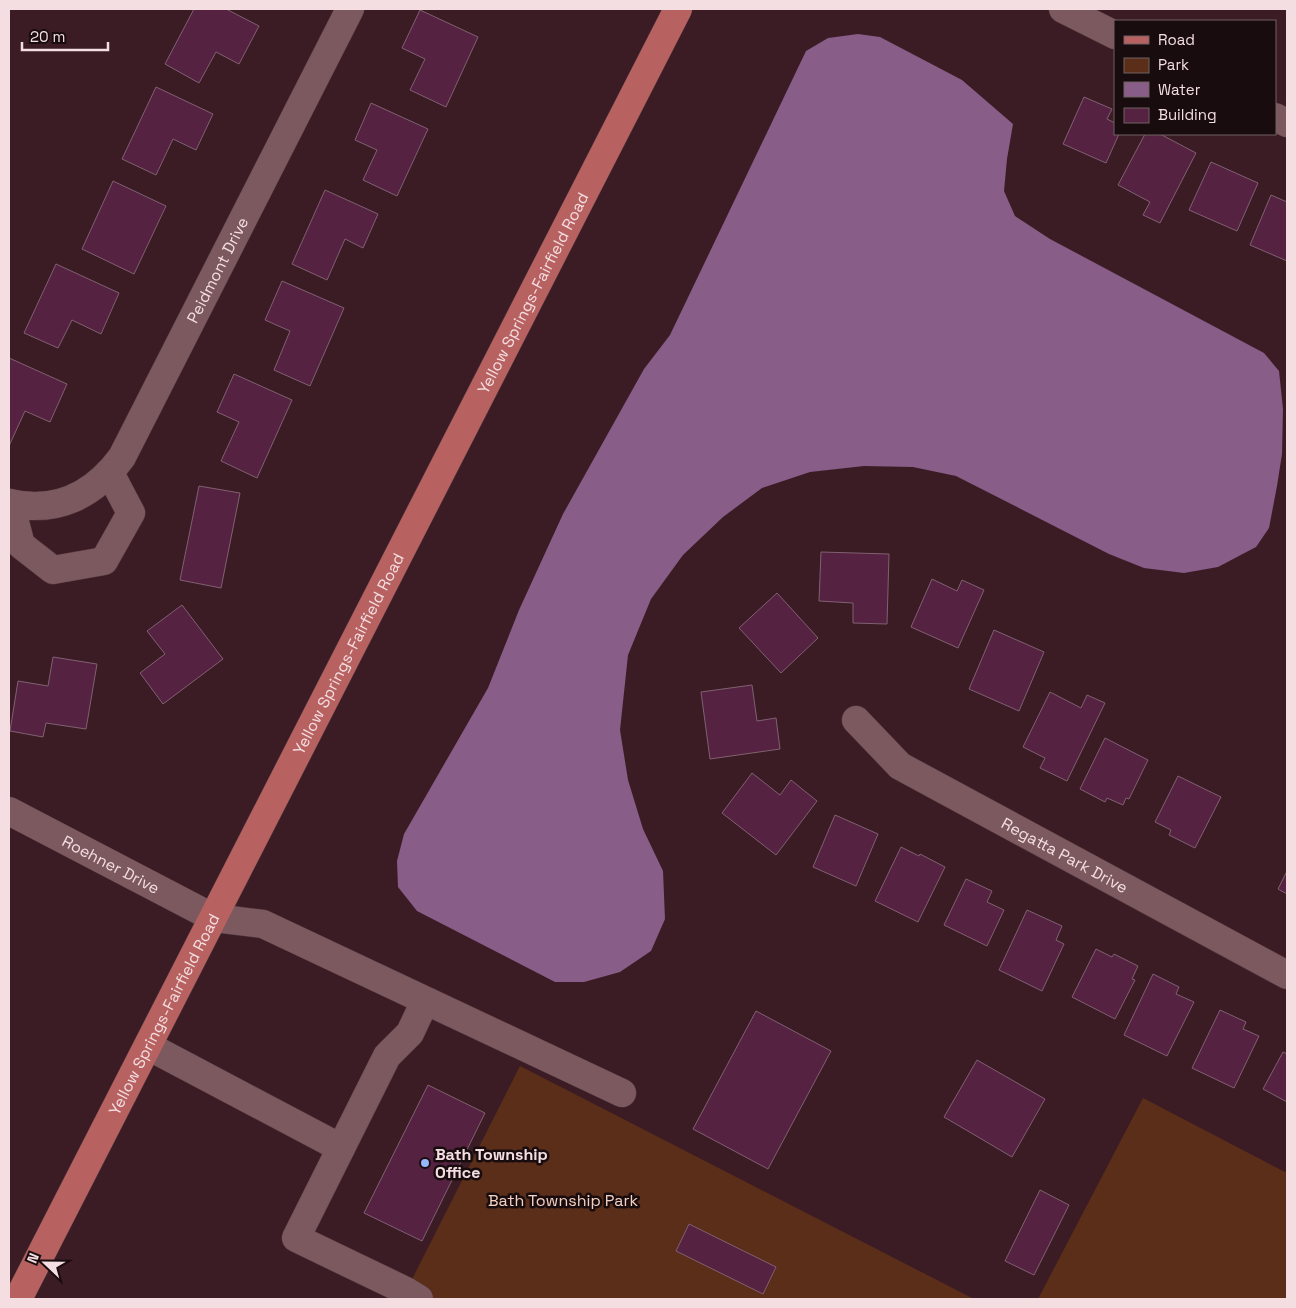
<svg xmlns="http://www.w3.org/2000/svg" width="1296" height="1308" font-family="'Space Grotesk',sans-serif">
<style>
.green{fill:#5a2e19}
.water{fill:#885d88}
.building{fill:#552341;stroke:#806071}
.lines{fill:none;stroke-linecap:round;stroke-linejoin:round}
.minor-casing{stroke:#543a40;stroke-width:29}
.major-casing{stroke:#543a40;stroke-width:29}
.minor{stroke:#7c585f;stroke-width:28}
.major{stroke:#b76260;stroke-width:28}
.poi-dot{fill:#97b6fd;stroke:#190c0f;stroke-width:2}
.labels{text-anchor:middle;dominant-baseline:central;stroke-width:5;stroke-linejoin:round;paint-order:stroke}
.street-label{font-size:16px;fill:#f4dee2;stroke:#190c0f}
.poi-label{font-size:16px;font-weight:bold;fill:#f4dee2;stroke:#190c0f;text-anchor:start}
.park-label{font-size:16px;fill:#f4d1c1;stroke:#190c0f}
</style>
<rect width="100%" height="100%" fill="#3b1c24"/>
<path class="green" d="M 520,1066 L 974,1299 L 402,1299 Z
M 1143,1098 L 1287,1173 L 1287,1299 L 1038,1299 Z"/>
<path class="water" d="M 858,34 L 880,37 L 962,80 L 1013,124 L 1007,159 L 1004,191 L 1015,216 L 1050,239 L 1264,353 L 1279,371 L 1283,409 L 1282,454 L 1277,486 L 1269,528 L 1256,547 L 1218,567 L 1184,573 L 1144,568 L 1109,554 L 956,476 L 913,467 L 864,466 L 810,472 L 762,488 L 723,517 L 683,555 L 651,599 L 628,655 L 620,730 L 628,780 L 643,829 L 663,871 L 665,919 L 651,951 L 620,972 L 584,982 L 555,982 L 417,911 L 398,887 L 397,861 L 404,834 L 488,688 L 519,610 L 563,514 L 644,369 L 670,335 L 806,51 L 828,38 Z"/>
<path class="building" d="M 194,9 L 226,9 L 259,26 L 239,64 L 216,52 L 199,83 L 165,64 Z
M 420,10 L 478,37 L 446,107 L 410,90 L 425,59 L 402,48 Z
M 156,87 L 213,114 L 196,150 L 173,139 L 156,175 L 122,159 Z
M 1084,97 L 1112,109 L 1107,119 L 1115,123 L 1115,134 L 1119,134 L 1106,163 L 1063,144 Z
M 371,103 L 428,129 L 397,196 L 363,180 L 377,150 L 355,140 Z
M 1145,134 L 1160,134 L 1196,153 L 1160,223 L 1143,215 L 1150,202 L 1118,185 Z
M 1211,162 L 1258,183 L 1237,231 L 1189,210 Z
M 113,181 L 166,206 L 134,274 L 82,249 Z
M 325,190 L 378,214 L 363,248 L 345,239 L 327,280 L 292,264 Z
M 1271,195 L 1287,202 L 1287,261 L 1250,245 Z
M 56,264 L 119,293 L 101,334 L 72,320 L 58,348 L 24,333 Z
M 282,281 L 344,308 L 310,386 L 274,370 L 290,331 L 265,320 Z
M 9,358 L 67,384 L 50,422 L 25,411 L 9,446 Z
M 234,374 L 292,400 L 257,478 L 221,461 L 239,422 L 217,412 Z
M 199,486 L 240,493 L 221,588 L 180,580 Z
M 821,552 L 889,554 L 887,624 L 853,623 L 853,603 L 819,601 Z
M 932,579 L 957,591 L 962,580 L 984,590 L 958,648 L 911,627 Z
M 777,593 L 818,638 L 781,673 L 739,628 Z
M 182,605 L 223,659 L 163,704 L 140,673 L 165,654 L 147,631 Z
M 994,630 L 1044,652 L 1019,711 L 969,689 Z
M 53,657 L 97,664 L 86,729 L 46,723 L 43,737 L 10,731 L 18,681 L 48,686 Z
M 752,685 L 757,721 L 776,718 L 780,749 L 710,759 L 701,692 Z
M 1050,692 L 1081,708 L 1087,695 L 1105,703 L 1067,781 L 1040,768 L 1045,758 L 1023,747 Z
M 1105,738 L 1148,760 L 1129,799 L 1126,798 L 1123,805 L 1107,798 L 1105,802 L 1080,789 Z
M 752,773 L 780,795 L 791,780 L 817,801 L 776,855 L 722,813 Z
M 1178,776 L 1221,797 L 1195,848 L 1169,835 L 1171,830 L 1155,822 Z
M 835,815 L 878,834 L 856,886 L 813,867 Z
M 901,847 L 919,856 L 920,854 L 945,867 L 918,922 L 875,901 Z
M 1287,871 L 1287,894 L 1278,889 Z
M 966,879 L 992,891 L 987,902 L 1004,910 L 987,946 L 944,925 Z
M 1027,910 L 1062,926 L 1056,940 L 1064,944 L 1042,991 L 999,970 Z
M 1096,949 L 1112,957 L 1114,954 L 1138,966 L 1132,979 L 1135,980 L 1115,1019 L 1072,997 Z
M 1153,974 L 1179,987 L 1176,994 L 1194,1002 L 1167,1056 L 1124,1035 Z
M 1220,1010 L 1246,1022 L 1243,1029 L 1259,1036 L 1234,1088 L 1192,1068 Z
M 756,1011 L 831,1051 L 768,1169 L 693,1129 Z
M 1283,1052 L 1287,1054 L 1287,1102 L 1263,1089 Z
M 977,1060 L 1045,1099 L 1012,1157 L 944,1117 Z
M 428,1085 L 485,1113 L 422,1241 L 364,1213 Z
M 1040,1190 L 1069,1205 L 1034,1275 L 1005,1261 Z
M 689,1224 L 776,1267 L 763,1294 L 676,1251 Z"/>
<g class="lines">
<defs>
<g id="minor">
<path d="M 1063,9 L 1115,35"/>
<path d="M 1275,117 L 1287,123"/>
<path id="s1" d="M 9,503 C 57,514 94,495 122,457 L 350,9"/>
<path d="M 10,503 L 21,545 L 53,570 L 104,561 L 131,513 L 110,473"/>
<path id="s2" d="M 856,720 L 900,766 L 1287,975"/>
<path id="s3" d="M 9,811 L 214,918 L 263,924 L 622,1093"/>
<path d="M 148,1046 L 341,1148"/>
<path d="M 419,1299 L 406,1291 L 296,1238 L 387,1056 L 410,1033 L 425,1001"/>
</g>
<g id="major">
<path id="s4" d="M 18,1299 L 678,9"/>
</g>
</defs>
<use href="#minor" class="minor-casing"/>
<use href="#major" class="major-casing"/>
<use href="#minor" class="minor"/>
<use href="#major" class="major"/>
</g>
<circle class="poi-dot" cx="425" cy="1163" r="5"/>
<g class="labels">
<g class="street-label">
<text stroke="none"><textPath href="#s1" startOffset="340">Peidmont Drive</textPath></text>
<text stroke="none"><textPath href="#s4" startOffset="1130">Yellow Springs-Fairfield Road</textPath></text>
<text stroke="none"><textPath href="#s4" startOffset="725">Yellow Springs-Fairfield Road</textPath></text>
<text stroke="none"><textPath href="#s2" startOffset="251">Regatta Park Drive</textPath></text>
<text stroke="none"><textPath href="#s3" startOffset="115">Roehner Drive</textPath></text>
<text stroke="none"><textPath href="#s4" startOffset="320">Yellow Springs-Fairfield Road</textPath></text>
</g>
<g class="poi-label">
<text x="435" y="1154">Bath Township<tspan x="435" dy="18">Office</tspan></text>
</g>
<g class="park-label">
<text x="563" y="1200">Bath Township Park</text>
</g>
</g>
<rect width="1296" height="1308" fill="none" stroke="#f4dee2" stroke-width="20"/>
<rect x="1114" y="20" width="162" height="115" fill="#190c0f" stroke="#716063"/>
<rect x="1124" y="36" width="25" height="8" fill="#b76260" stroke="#716063"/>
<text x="1158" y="45" font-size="15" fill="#f4dee2">Road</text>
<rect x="1124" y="58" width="25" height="15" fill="#5a2e19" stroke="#716063"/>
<text x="1158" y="70" font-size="15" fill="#f4dee2">Park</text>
<rect x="1124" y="82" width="25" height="15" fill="#885d88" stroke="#716063"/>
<text x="1158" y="95" font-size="15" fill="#f4dee2">Water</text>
<rect x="1124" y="108" width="25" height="15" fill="#552341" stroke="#716063"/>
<text x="1158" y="120" font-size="15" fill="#f4dee2">Building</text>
<g transform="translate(45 1263) rotate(292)" stroke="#190c0f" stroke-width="4" paint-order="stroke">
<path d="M0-4L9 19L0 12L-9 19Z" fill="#f4dee2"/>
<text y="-8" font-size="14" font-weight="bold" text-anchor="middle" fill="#f4dee2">N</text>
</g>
<path d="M22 42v8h86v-8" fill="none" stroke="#f4dee2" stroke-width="2.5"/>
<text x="30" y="42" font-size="15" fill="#f4dee2" stroke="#190c0f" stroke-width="4" paint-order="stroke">20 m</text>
</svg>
